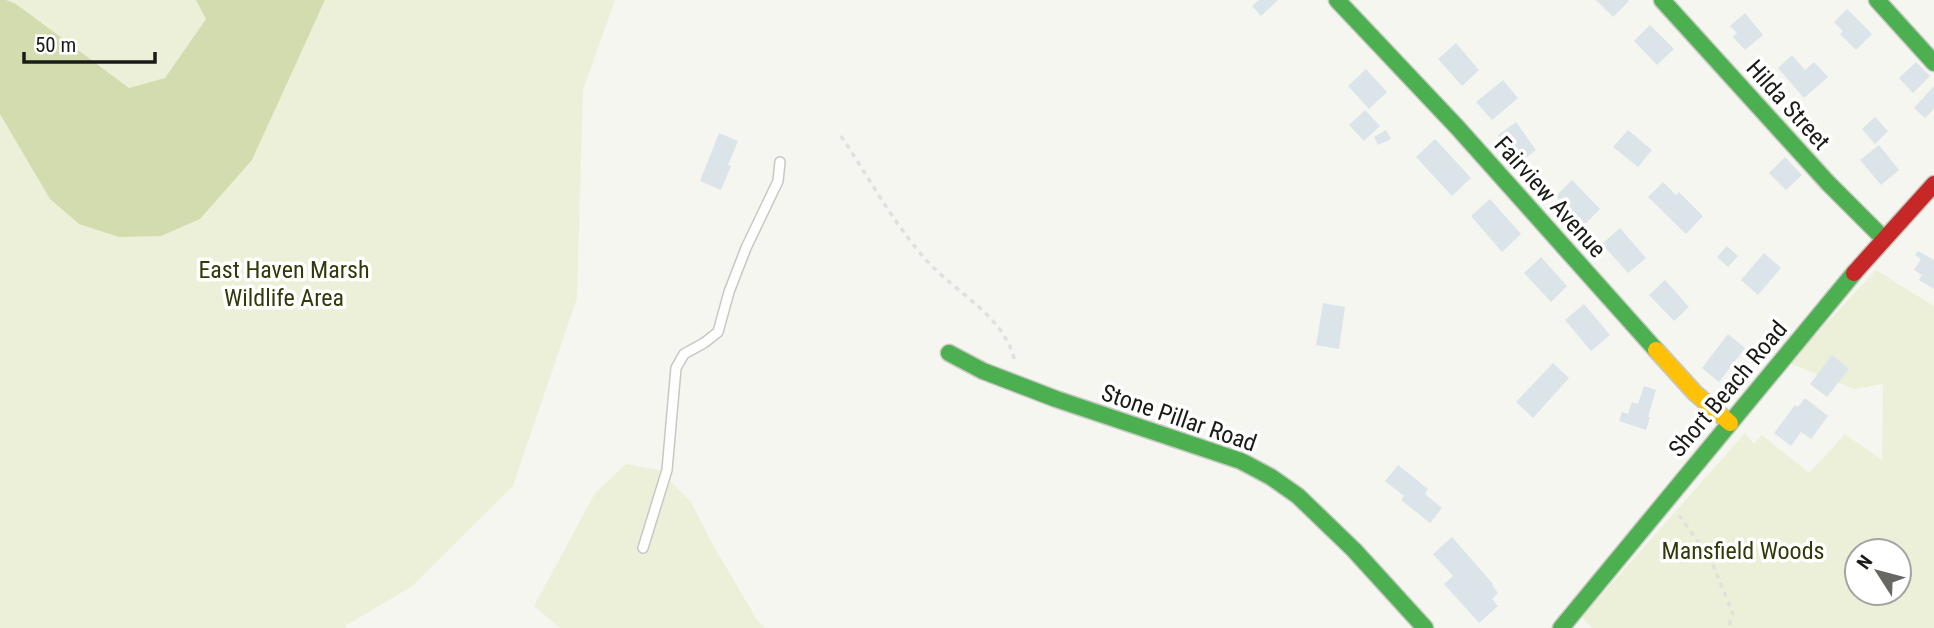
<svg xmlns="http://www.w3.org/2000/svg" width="1934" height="628" font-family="'Roboto Condensed',sans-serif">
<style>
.green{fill:#ecf0d9;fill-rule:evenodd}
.water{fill:#d3dcaf}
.building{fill:#dbe4e8}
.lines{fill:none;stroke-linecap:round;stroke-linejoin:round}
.lane-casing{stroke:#c7c8c3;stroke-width:12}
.fast-casing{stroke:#c7c8c3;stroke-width:19}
.slow-casing{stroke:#c7c8c3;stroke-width:19}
.jam-casing{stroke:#c7c8c3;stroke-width:19}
.path{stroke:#e0e0de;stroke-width:3.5;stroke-dasharray:5 5;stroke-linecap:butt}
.lane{stroke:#fefefd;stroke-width:9}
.fast{stroke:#4caf50;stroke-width:16}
.slow{stroke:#ffc107;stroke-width:16}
.jam{stroke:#c62828;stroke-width:16}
.labels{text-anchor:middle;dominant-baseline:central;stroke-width:7;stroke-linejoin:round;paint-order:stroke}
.street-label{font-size:24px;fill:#1a1b17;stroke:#fff}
.park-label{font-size:24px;fill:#333909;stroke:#fff}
</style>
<rect width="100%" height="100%" fill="#f5f6f0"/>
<path class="green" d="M 0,0 L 615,0 L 583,90 L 577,298 L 513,486 L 411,587 L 345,626 L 346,628 L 0,628 Z
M 1876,270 L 1934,306 L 1934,628 L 1592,628 L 1582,617 L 1745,433 L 1754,444 L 1762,435 L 1809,473 L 1845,434 L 1882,460 L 1883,384 L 1854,389 L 1789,363 ZM 1857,551 L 1899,551 L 1899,593 L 1857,593 Z
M 626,464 L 659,470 L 691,502 L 712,543 L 757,620 L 765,628 L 560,628 L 534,606 L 595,493 Z"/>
<path class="water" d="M 0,0 L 6,0 L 16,4 L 129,88 L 165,78 L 206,19 L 196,0 L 325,0 L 252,160 L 200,219 L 161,236 L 119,237 L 79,224 L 50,199 L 0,114 Z"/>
<path class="building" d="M 1259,0 L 1278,0 L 1261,16 L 1252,6 Z
M 1596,0 L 1627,0 L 1629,1 L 1613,17 Z
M 1847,9 L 1872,34 L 1856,50 L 1840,34 L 1843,31 L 1834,22 Z
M 1745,13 L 1763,35 L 1745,50 L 1733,37 L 1737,33 L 1730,26 Z
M 1650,25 L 1674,49 L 1657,65 L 1634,41 Z
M 1456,43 L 1479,70 L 1462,86 L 1438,59 Z
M 1792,55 L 1805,70 L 1814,62 L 1828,77 L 1804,98 L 1778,68 Z
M 1916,62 L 1930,76 L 1913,93 L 1899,78 Z
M 1366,69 L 1387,92 L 1369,109 L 1348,86 Z
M 1503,80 L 1518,98 L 1492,120 L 1476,102 Z
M 1934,86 L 1934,109 L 1925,118 L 1914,108 Z
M 1365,110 L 1380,126 L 1364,141 L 1349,125 Z
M 1875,117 L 1888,131 L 1875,144 L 1862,129 Z
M 1516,122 L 1536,150 L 1519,163 L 1498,135 Z
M 1386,130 L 1391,139 L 1378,145 L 1374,137 Z
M 1628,130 L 1652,150 L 1638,167 L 1613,147 Z
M 719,133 L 738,141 L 728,165 L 731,166 L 721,190 L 700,181 Z
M 1435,139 L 1471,178 L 1452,196 L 1416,157 Z
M 1879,145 L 1899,170 L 1881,185 L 1860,160 Z
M 1785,157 L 1802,175 L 1786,190 L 1769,173 Z
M 1572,180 L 1600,209 L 1584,225 L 1556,196 Z
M 1663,182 L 1676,195 L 1679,192 L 1703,216 L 1686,234 L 1648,197 Z
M 1490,199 L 1521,234 L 1502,252 L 1471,216 Z
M 1620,228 L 1646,258 L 1628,273 L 1602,244 Z
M 1727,246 L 1738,256 L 1728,267 L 1717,257 Z
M 1918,251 L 1934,260 L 1934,289 L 1919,280 L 1922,275 L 1914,270 L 1921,259 L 1915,255 Z
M 1764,253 L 1781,268 L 1758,295 L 1741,280 Z
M 1541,257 L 1567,286 L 1551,302 L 1524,273 Z
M 1665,280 L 1689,307 L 1674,321 L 1649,295 Z
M 1323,303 L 1345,307 L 1339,349 L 1316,345 Z
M 1584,304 L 1610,335 L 1591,351 L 1565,320 Z
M 1728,334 L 1745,348 L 1719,382 L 1702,368 Z
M 1832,355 L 1849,369 L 1827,397 L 1810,384 Z
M 1553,363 L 1569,378 L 1533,418 L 1516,402 Z
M 1644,386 L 1656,390 L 1648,417 L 1650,417 L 1646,430 L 1619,421 L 1622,412 L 1628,414 L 1632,402 L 1638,404 Z
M 1805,398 L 1828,416 L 1811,439 L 1801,432 L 1791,446 L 1774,433 L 1795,405 L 1798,407 Z
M 1398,465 L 1428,489 L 1425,494 L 1442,508 L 1430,523 L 1401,500 L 1404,496 L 1385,481 Z
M 1452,537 L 1493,584 L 1492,585 L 1498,593 L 1492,599 L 1498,606 L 1479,623 L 1444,584 L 1453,576 L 1433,554 Z"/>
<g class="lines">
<defs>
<path id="lane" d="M 643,548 L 667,470 L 676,368 L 684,354 L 704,343 L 718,332 L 729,292 L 746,248 L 778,181 L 780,162"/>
<path id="fast" d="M 1337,0 L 1457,127 L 1656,350
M 1662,0 L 1828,183 L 1884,239
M 1877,0 L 1934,63
M 949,353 L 983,371 L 1056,399 L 1241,461 L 1271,477 L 1298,496 L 1354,550 L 1425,628
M 1561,628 L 1854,273"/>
<path id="slow" d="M 1656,350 L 1695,393 L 1730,423"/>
<path id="jam" d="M 1854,273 L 1934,184"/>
</defs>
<use href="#lane" class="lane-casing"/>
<use href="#fast" class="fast-casing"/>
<use href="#slow" class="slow-casing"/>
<use href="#jam" class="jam-casing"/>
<path class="path" d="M 841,136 C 869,178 894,224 927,261 C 957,294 1005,316 1015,362
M 1679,515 L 1711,560 L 1733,614 L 1728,628"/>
<use href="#lane" class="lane"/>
<use href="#fast" class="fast"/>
<use href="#slow" class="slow"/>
<use href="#jam" class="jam"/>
</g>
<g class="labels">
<g class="street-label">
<text transform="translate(1788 105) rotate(48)">Hilda Street</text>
<text transform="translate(1550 197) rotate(48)">Fairview Avenue</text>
<text transform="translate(1728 389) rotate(-50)">Short Beach Road</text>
<text transform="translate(1179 418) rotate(19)">Stone Pillar Road</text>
</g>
<g class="park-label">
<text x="284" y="270">East Haven Marsh<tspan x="284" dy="28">Wildlife Area</tspan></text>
<text x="1743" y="551">Mansfield Woods</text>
</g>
</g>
<g transform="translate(1878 572) rotate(306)"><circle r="33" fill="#ffffff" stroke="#a3a4a2" stroke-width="2"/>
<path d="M0-5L12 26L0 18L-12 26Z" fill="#676863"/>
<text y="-10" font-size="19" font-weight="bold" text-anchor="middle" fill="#1a1b17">N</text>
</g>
<path d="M24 52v10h131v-10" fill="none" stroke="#1a1b17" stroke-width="3.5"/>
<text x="35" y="52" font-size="21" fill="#1a1b17" stroke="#ffffff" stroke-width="5" paint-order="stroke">50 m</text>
</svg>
